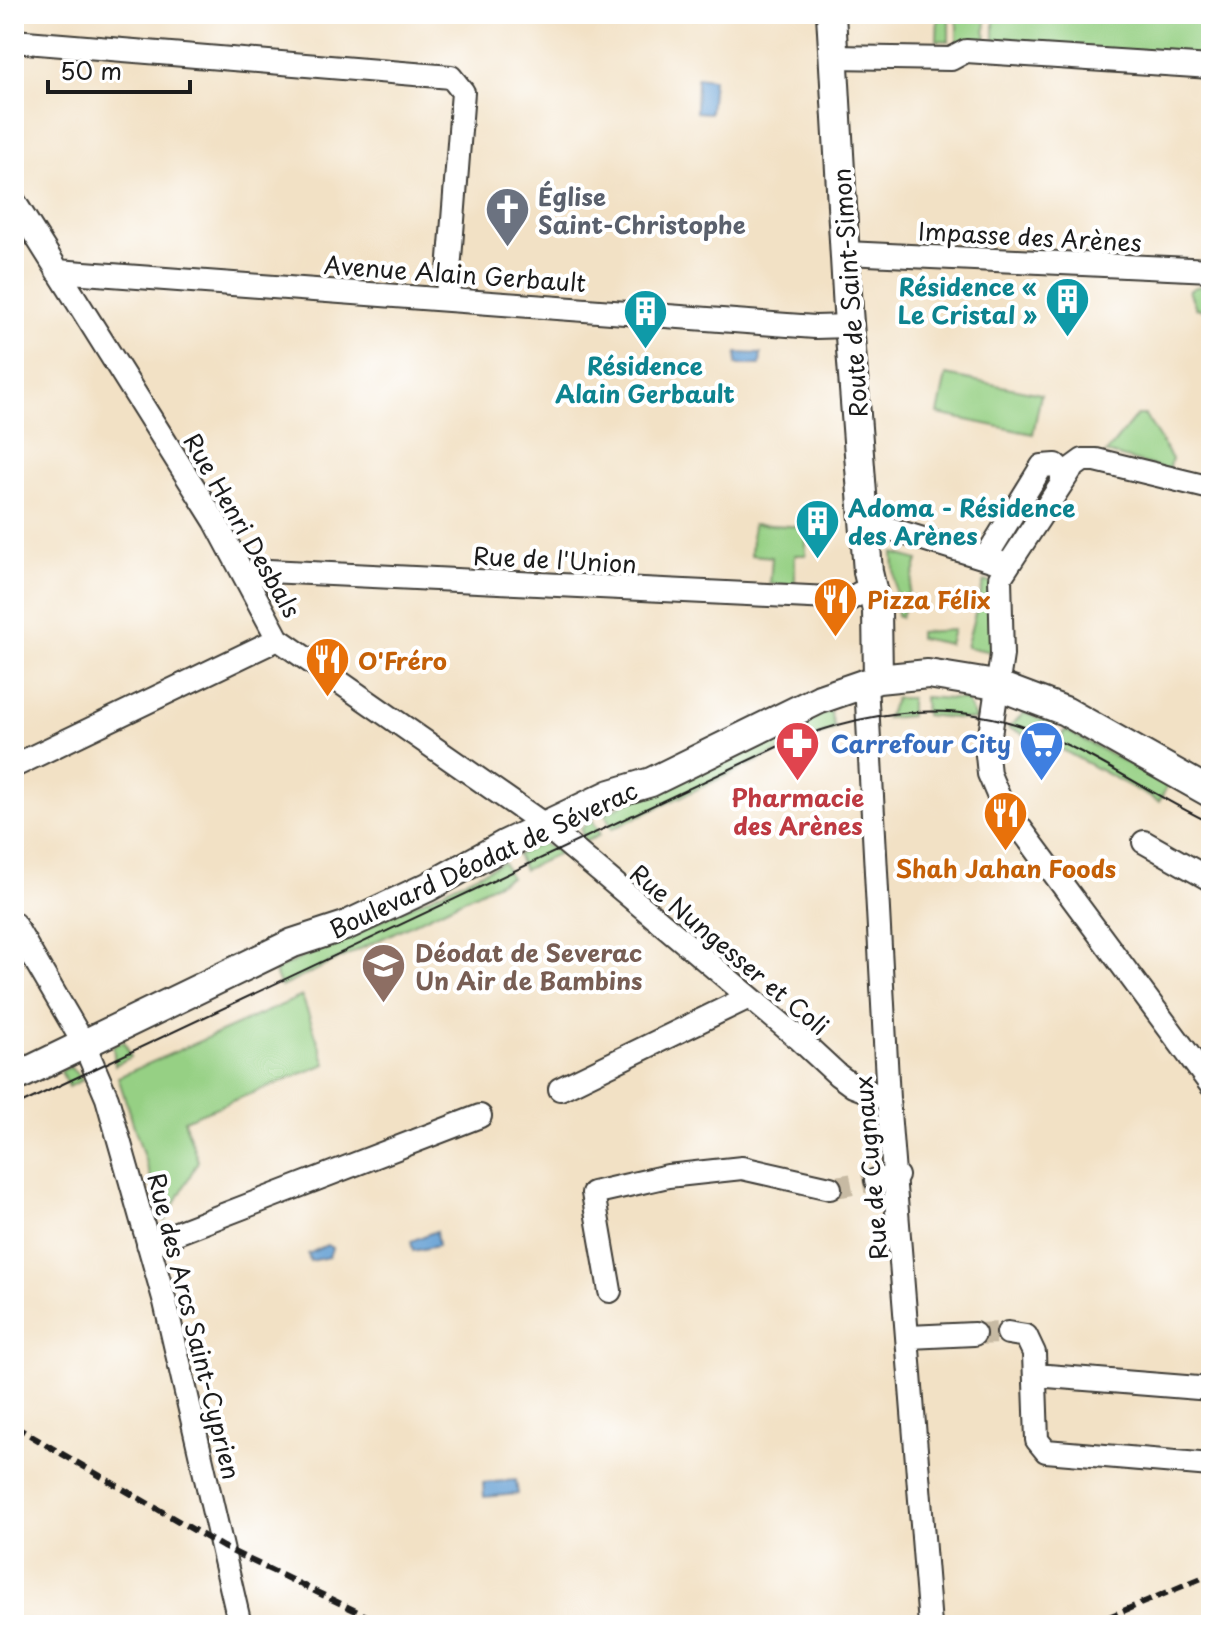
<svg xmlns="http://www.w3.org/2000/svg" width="1225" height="1639" font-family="'Playpen Sans',sans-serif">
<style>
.green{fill:#96d084;stroke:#597650;stroke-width:2}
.water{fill:#639fd3;stroke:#405e78;stroke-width:2}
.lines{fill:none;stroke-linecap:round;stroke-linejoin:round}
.minor-tunnel{stroke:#c7baa3;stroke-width:22;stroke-dasharray:22 11;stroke-linecap:butt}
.minor-casing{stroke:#3c3a35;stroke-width:26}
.major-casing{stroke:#3c3a35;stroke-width:32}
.minor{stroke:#fff;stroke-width:22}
.major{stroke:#fff;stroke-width:28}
.tram{stroke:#1c1c1c;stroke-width:2}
.rail{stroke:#1c1c1c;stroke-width:6;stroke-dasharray:12 6;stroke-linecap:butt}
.labels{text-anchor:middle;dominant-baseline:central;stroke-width:8;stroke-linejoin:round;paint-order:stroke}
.worship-label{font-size:24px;font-weight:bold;fill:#5b616d;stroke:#fff;text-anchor:start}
.street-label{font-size:24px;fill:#1c1c1c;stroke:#fff}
.culture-label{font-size:24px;font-weight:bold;fill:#0d838f;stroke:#fff;text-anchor:end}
.food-label{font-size:24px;font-weight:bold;fill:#c56008;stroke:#fff;text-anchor:start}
.shop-label{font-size:24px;font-weight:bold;fill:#366cbe;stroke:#fff;text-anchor:end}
.health-label{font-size:24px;font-weight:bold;fill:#be3a42;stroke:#fff}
.education-label{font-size:24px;font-weight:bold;fill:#785e54;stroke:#fff;text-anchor:start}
</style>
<rect width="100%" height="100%" fill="#fff"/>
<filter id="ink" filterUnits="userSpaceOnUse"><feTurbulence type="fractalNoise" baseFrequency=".0125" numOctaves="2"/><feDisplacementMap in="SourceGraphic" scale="16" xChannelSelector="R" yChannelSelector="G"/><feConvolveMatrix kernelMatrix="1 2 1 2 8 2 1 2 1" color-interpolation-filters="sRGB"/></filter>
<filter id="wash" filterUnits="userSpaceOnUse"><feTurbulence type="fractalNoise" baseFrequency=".006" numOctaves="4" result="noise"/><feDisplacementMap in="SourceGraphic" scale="32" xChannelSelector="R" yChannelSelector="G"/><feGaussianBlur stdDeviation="1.8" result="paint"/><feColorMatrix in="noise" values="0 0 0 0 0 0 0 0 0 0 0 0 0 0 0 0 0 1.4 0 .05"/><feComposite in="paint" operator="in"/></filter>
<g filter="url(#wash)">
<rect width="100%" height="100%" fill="#f2e1c5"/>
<path class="green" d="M 938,14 L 949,14 L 949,41 L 937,40 Z
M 957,14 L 986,14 L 985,45 L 957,42 Z
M 994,14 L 1211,14 L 1211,60 L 994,46 Z
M 1211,285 L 1211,311 L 1196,308 L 1189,291 L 1196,287 Z
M 946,375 L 1041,394 L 1033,434 L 938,414 Z
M 1137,415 L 1145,415 L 1172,459 L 1169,470 L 1106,453 Z
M 753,524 L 806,527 L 806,555 L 795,555 L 795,586 L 770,584 L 772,557 L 751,555 Z
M 893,553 L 918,560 L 901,617 L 897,616 Z
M 984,581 L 993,584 L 997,653 L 966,647 Z
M 953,630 L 949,644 L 919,638 L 919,632 Z
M 924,697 L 966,700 L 976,720 L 925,715 Z
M 896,698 L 910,698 L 910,716 L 886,718 Z
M 830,711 L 835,729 L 781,750 L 612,829 L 605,813 L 784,728 Z
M 1024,713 L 1052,724 L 1044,741 L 1008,728 Z
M 1065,730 L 1168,785 L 1159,802 L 1057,747 Z
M 592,819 L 600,835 L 584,842 L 581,829 Z
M 542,843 L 560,853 L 524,870 L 517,855 Z
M 503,862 L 510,877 L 281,987 L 274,971 Z
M 302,996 L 326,1064 L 184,1120 L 198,1161 L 165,1222 L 118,1077 Z
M 124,1041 L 131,1057 L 115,1065 L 113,1046 Z
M 70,1067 L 83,1080 L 68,1087 L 61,1071 Z"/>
<path class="water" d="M 697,77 L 713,79 L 710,113 L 696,112 Z
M 737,353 L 761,354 L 760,365 L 736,365 Z
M 436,1231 L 438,1246 L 413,1251 L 411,1241 Z
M 327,1245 L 332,1248 L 329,1257 L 310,1261 L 308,1254 Z
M 516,1480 L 518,1494 L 484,1497 L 483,1483 Z"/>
</g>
<g filter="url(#ink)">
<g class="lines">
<path class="minor-tunnel" d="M 830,1188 L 876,1180
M 974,1334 L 1008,1333"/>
<defs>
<path id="minor" d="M 14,41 L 451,77 L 463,92 L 447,297
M 834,57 L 951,59 L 966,51 L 1211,67
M 14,201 L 215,521 L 278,639 L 546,826 L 797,1037 L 838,1075 L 853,1086 L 888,1099
M 846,253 L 1211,270
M 57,271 L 815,327 L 849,326
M 1211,488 L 1096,460 L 1083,460 L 1072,468 L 1000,578 L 1002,655 L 987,755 L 989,774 L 1001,802 L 1211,1085
M 865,527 L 887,528 L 1008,565
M 986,557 L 1042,466 L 1056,465 L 1062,471 L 1062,483
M 247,576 L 268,571 L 850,599 L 860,593
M 866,683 L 888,1099 L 930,1625
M 14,766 L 278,639
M 1144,842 L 1211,880
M 14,924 L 84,1044 L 107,1098 L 165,1302 L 240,1625
M 560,1089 L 749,997
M 876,1180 L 897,1176
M 148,1244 L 480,1116
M 610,1291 L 593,1193 L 668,1176 L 742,1168 L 830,1188
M 1008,1333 L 1026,1336 L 1034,1353 L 1037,1440 L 1046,1451 L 1211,1465
M 909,1337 L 974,1334
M 1035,1375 L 1211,1389"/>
<path id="major" d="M 831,14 L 848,310 L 868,572 L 877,610 L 878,679
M 14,1078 L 293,943 L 345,926 L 428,887 L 504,845 L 611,794 L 651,782 L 820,699 L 878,679 L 928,674 L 996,685 L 1065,711 L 1211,793"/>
</defs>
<use href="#minor" class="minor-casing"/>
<use href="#major" class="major-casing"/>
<use href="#minor" class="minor"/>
<use href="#major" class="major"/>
<path class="tram" d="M 14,1107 L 779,746 C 858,712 944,698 1027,728 C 1091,751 1150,794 1211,823"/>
<path class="rail" d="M 14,1426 L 223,1547 L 385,1625
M 1090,1625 L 1211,1574"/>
</g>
</g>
<defs>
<symbol id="church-pin" viewBox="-11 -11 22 30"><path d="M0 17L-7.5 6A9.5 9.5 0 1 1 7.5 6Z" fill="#6b7280" stroke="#fff"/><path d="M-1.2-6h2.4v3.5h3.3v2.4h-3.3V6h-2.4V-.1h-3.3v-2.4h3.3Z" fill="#fff"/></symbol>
<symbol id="building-pin" viewBox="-11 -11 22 30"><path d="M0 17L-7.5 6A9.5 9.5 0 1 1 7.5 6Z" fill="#0f9aa8" stroke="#fff"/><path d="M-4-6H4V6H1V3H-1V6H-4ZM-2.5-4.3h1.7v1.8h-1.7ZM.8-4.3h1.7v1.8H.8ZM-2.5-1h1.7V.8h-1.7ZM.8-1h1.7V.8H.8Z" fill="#fff"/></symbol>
<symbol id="restaurant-pin" viewBox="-11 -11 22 30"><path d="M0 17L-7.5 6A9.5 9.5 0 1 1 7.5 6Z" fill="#e8710a" stroke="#fff"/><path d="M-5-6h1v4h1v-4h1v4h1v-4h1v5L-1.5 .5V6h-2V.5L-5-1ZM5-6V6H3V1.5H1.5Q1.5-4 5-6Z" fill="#fff"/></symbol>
<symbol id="pharmacy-pin" viewBox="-11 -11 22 30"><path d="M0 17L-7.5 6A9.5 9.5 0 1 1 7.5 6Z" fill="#e0444e" stroke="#fff"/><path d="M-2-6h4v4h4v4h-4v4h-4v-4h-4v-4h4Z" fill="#fff"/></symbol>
<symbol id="supermarket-pin" viewBox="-11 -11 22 30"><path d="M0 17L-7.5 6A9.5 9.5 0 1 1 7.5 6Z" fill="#3f7fe0" stroke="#fff"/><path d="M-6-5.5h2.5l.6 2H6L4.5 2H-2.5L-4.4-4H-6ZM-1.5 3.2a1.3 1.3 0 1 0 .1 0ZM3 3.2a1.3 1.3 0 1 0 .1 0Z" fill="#fff"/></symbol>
<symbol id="school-pin" viewBox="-11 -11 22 30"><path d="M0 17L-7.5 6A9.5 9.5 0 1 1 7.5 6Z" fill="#8d6e63" stroke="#fff"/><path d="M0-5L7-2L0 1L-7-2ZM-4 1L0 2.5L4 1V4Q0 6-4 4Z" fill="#fff"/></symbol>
</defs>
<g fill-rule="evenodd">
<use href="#church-pin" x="482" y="184" width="51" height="69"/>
<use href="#building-pin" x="1042" y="274" width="51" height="69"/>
<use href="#building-pin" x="620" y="286" width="51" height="69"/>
<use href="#building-pin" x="792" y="496" width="51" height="69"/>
<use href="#restaurant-pin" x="810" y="574" width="51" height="69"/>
<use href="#restaurant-pin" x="302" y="634" width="51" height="69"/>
<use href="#pharmacy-pin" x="772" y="718" width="51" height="69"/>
<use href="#supermarket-pin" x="1016" y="718" width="51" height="69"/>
<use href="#restaurant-pin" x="980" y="788" width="51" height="69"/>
<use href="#school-pin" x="358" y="940" width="51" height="69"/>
</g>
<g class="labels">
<g class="worship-label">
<text x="538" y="196">Église<tspan x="538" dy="28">Saint-Christophe</tspan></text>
</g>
<g class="street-label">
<text transform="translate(1030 236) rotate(3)">Impasse des Arènes</text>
<text transform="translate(455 273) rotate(4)">Avenue Alain Gerbault</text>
<text transform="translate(849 293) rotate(-94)">Route de Saint-Simon</text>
<text transform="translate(243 525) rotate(60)">Rue Henri Desbals</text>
<text transform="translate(555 559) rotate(3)">Rue de l'Union</text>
<text transform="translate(483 859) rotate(-25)">Boulevard Déodat de Séverac</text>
<text transform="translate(730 949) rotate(40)">Rue Nungesser et Coli</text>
<text transform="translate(870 1168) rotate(-95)">Rue de Cugnaux</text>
<text transform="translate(195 1326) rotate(76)">Rue des Arcs Saint-Cyprien</text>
</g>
<g class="culture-label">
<text x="1037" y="286">Résidence «<tspan x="1037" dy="28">Le Cristal »</tspan></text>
<text x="645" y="365" text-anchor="middle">Résidence<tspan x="645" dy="28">Alain Gerbault</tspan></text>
<text x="848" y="507" text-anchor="start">Adoma - Résidence<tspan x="848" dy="28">des Arènes</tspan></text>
</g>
<g class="food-label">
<text x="867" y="599">Pizza Félix</text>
<text x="358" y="660">O'Fréro</text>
<text x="1006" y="868" text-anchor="middle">Shah Jahan Foods</text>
</g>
<g class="shop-label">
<text x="1011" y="743">Carrefour City</text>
</g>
<g class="health-label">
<text x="798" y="797">Pharmacie<tspan x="798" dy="28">des Arènes</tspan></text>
</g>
<g class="education-label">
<text x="415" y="952">Déodat de Severac<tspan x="415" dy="28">Un Air de Bambins</tspan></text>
</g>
</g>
<rect width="1225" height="1639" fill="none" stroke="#fff" stroke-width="48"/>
<path d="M48 80v12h142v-12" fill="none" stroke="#1c1c1c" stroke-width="4"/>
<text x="60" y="80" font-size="24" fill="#1c1c1c" stroke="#ffffff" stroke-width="6" paint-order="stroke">50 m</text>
</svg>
